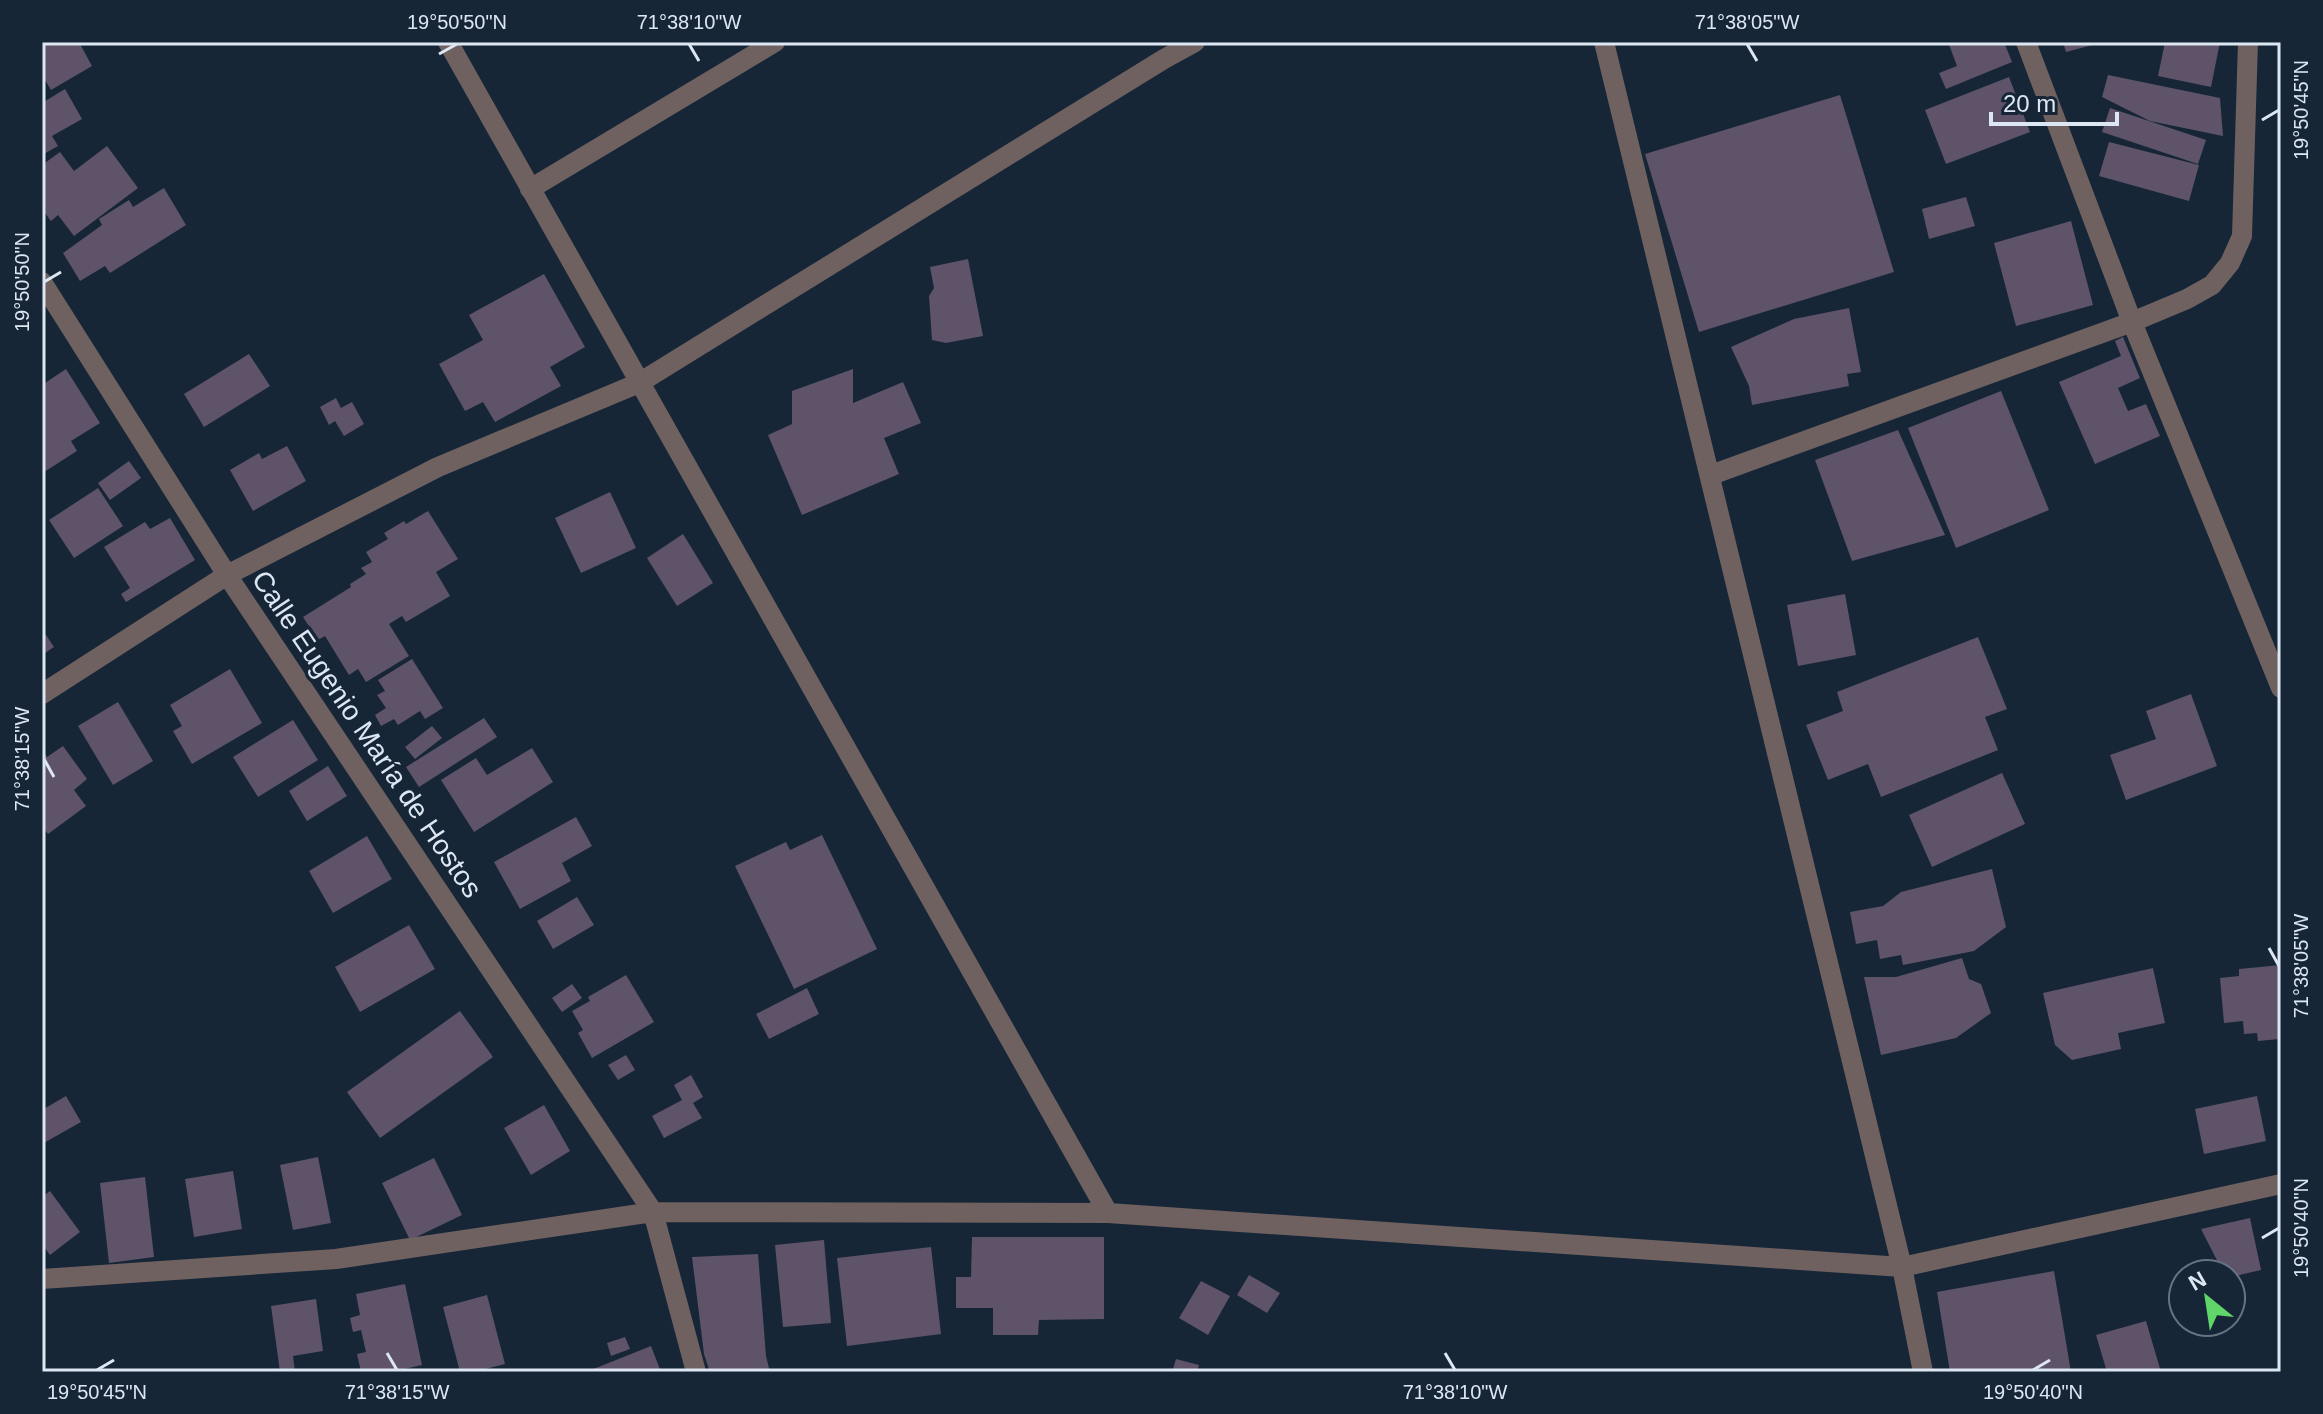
<svg xmlns="http://www.w3.org/2000/svg" width="2323" height="1414" font-family="Helvetica,sans-serif">
<style>
.building{fill:#5e5369}
.lines{fill:none;stroke-linecap:round;stroke-linejoin:round}
.service{stroke:#6f6160;stroke-width:20}
.minor{stroke:#6f6160;stroke-width:20}
.ticks{fill:none;stroke:#dde7f3;stroke-width:3}
.labels{text-anchor:middle;dominant-baseline:central;stroke-width:7;stroke-linejoin:round;paint-order:stroke}
.street-label{font-size:28px;fill:#dde7f3;stroke:#162637}
.neatline{fill:none;stroke:#dde7f3;stroke-width:3}
.ticks-label{font-size:20px;text-anchor:middle;fill:#dde7f3}
</style>
<rect width="100%" height="100%" fill="#162637"/>
<path class="building" d="M 42,42 L 79,42 L 92,66 L 51,90 L 42,75 Z
M 1948,42 L 2004,42 L 2012,62 L 1946,89 L 1939,73 L 1957,66 Z
M 2063,42 L 2100,42 L 2100,43 L 2066,52 Z
M 2165,42 L 2220,42 L 2211,87 L 2158,76 Z
M 2108,75 L 2220,98 L 2223,136 L 2150,121 L 2102,97 Z
M 2009,77 L 2030,132 L 1946,164 L 1925,110 Z
M 65,89 L 82,119 L 52,136 L 58,146 L 42,155 L 42,103 Z
M 1840,95 L 1894,272 L 1699,332 L 1645,154 Z
M 2110,108 L 2206,140 L 2198,164 L 2102,132 Z
M 2109,142 L 2199,165 L 2189,201 L 2099,176 Z
M 107,146 L 138,188 L 74,236 L 58,215 L 51,221 L 42,209 L 42,165 L 60,152 L 74,171 Z
M 164,188 L 186,225 L 110,273 L 105,266 L 80,281 L 63,253 L 102,225 L 99,219 L 129,200 L 133,207 Z
M 1966,197 L 1975,226 L 1929,239 L 1922,209 Z
M 2071,221 L 2093,305 L 2016,326 L 1994,243 Z
M 968,259 L 983,336 L 946,343 L 932,340 L 929,296 L 934,288 L 930,267 Z
M 544,274 L 585,347 L 550,367 L 561,386 L 495,422 L 483,402 L 465,411 L 439,364 L 483,340 L 469,315 Z
M 1849,308 L 1861,372 L 1847,374 L 1849,386 L 1752,405 L 1749,386 L 1731,347 L 1794,319 Z
M 2123,337 L 2140,378 L 2118,388 L 2128,411 L 2146,404 L 2160,436 L 2095,464 L 2059,382 L 2121,356 L 2115,341 Z
M 249,354 L 270,386 L 204,427 L 184,394 Z
M 66,369 L 100,423 L 71,441 L 77,451 L 44,472 L 42,469 L 42,385 Z
M 853,369 L 853,403 L 903,382 L 921,423 L 884,438 L 899,474 L 802,515 L 768,435 L 792,424 L 792,391 Z
M 2001,391 L 2049,510 L 1956,548 L 1908,428 Z
M 336,398 L 341,408 L 352,402 L 364,424 L 344,436 L 335,421 L 329,425 L 320,407 Z
M 1898,430 L 1945,535 L 1852,561 L 1815,460 Z
M 287,446 L 306,481 L 253,511 L 230,470 L 259,453 L 262,459 Z
M 129,461 L 141,478 L 110,500 L 98,483 Z
M 98,488 L 123,526 L 74,558 L 49,520 Z
M 610,492 L 636,548 L 581,573 L 555,518 Z
M 428,511 L 458,559 L 436,572 L 450,596 L 406,622 L 402,616 L 389,624 L 409,656 L 366,682 L 358,669 L 349,675 L 325,636 L 318,640 L 303,617 L 351,587 L 350,584 L 366,574 L 361,568 L 372,562 L 366,552 L 388,539 L 384,533 L 404,521 L 406,524 Z
M 170,518 L 195,560 L 126,602 L 121,594 L 130,588 L 104,547 L 145,522 L 150,529 Z
M 683,534 L 713,583 L 677,606 L 647,558 Z
M 1845,594 L 1856,655 L 1798,666 L 1787,605 Z
M 42,629 L 54,647 L 42,655 Z
M 1978,637 L 2007,709 L 1985,717 L 1998,750 L 1881,797 L 1868,764 L 1828,780 L 1806,725 L 1843,711 L 1837,692 Z
M 412,659 L 443,708 L 425,719 L 420,711 L 398,725 L 394,719 L 381,726 L 375,715 L 386,708 L 377,695 L 385,691 L 378,680 Z
M 230,669 L 262,723 L 192,764 L 173,731 L 182,726 L 170,705 Z
M 2191,694 L 2217,766 L 2126,800 L 2110,755 L 2156,739 L 2146,711 Z
M 118,702 L 153,761 L 113,785 L 78,726 Z
M 484,718 L 497,737 L 419,787 L 406,767 Z
M 293,720 L 318,760 L 258,797 L 233,757 Z
M 432,726 L 442,738 L 415,759 L 405,747 Z
M 63,746 L 87,779 L 74,790 L 86,806 L 48,834 L 42,827 L 42,749 L 47,757 Z
M 532,748 L 553,782 L 474,832 L 441,780 L 476,758 L 487,775 Z
M 328,766 L 347,796 L 307,821 L 289,791 Z
M 2002,773 L 2025,824 L 1932,867 L 1909,815 Z
M 576,817 L 592,846 L 562,863 L 571,881 L 520,909 L 494,862 Z
M 822,835 L 877,949 L 794,989 L 735,866 L 786,842 L 790,850 Z
M 367,836 L 392,879 L 333,913 L 309,871 Z
M 1992,869 L 2006,927 L 1974,951 L 1903,965 L 1901,955 L 1880,959 L 1877,940 L 1856,944 L 1850,912 L 1883,906 L 1901,892 Z
M 577,897 L 594,925 L 553,949 L 537,921 Z
M 409,925 L 435,969 L 360,1012 L 335,967 Z
M 1962,958 L 1969,979 L 1981,984 L 1991,1013 L 1956,1038 L 1881,1055 L 1864,977 L 1896,977 Z
M 2281,965 L 2281,1027 L 2278,1029 L 2279,1039 L 2258,1041 L 2257,1033 L 2244,1034 L 2243,1021 L 2224,1023 L 2220,978 L 2239,976 L 2239,969 Z
M 2153,968 L 2165,1023 L 2118,1033 L 2121,1049 L 2072,1060 L 2055,1045 L 2043,993 Z
M 626,975 L 654,1022 L 592,1058 L 578,1033 L 583,1030 L 572,1011 L 590,1001 L 588,997 Z
M 572,984 L 582,998 L 562,1012 L 552,998 Z
M 807,988 L 819,1014 L 769,1039 L 756,1014 Z
M 460,1011 L 493,1057 L 380,1138 L 347,1092 Z
M 626,1055 L 635,1070 L 618,1080 L 608,1065 Z
M 691,1075 L 703,1097 L 693,1103 L 702,1118 L 664,1138 L 652,1116 L 682,1100 L 674,1085 Z
M 66,1096 L 81,1122 L 42,1144 L 42,1110 Z
M 2257,1096 L 2266,1141 L 2204,1154 L 2195,1109 Z
M 544,1105 L 570,1151 L 531,1175 L 504,1128 Z
M 318,1157 L 331,1223 L 293,1230 L 280,1165 Z
M 434,1158 L 462,1215 L 410,1240 L 382,1183 Z
M 233,1171 L 242,1229 L 194,1237 L 185,1179 Z
M 145,1177 L 154,1257 L 109,1263 L 100,1183 Z
M 50,1191 L 80,1232 L 50,1255 L 42,1244 L 42,1197 Z
M 2250,1218 L 2261,1270 L 2231,1277 L 2231,1274 L 2224,1274 L 2201,1229 Z
M 972,1237 L 1104,1237 L 1104,1319 L 1039,1320 L 1038,1335 L 993,1335 L 993,1308 L 956,1308 L 956,1277 L 971,1277 Z
M 824,1240 L 831,1323 L 783,1327 L 775,1245 Z
M 931,1247 L 941,1334 L 847,1346 L 837,1258 Z
M 758,1254 L 766,1356 L 770,1372 L 710,1372 L 704,1354 L 692,1257 Z
M 2054,1271 L 2071,1372 L 1950,1372 L 1937,1292 Z
M 1249,1275 L 1280,1293 L 1267,1313 L 1237,1295 Z
M 1201,1281 L 1230,1296 L 1208,1335 L 1179,1318 Z
M 405,1284 L 422,1365 L 391,1372 L 361,1372 L 357,1354 L 366,1352 L 361,1330 L 353,1332 L 350,1318 L 360,1315 L 356,1294 Z
M 487,1295 L 505,1364 L 474,1372 L 460,1372 L 443,1307 Z
M 316,1299 L 323,1351 L 293,1356 L 295,1372 L 280,1372 L 271,1306 Z
M 2146,1321 L 2161,1372 L 2107,1372 L 2096,1335 Z
M 625,1337 L 630,1349 L 611,1356 L 607,1343 Z
M 651,1346 L 661,1372 L 586,1372 Z
M 1176,1359 L 1199,1365 L 1197,1372 L 1172,1372 Z"/>
<g class="lines">
<path class="service" d="M 530,189 L 775,42"/>
<path class="minor" d="M 448,42 L 1108,1213
M 1604,42 L 1902,1267 L 1923,1372
M 2026,42 L 2132,322 L 2281,688
M 42,282 L 227,575 L 653,1212 L 696,1372
M 1711,475 L 2132,322 L 2187,299 L 2212,285 L 2230,263 L 2242,236 L 2248,42
M 42,694 L 227,575 L 438,467 L 639,383 L 1164,59 L 1195,42
M 42,1279 L 336,1259 L 653,1212 L 1108,1213 L 1902,1267 L 2281,1184"/>
</g>
<path class="ticks" d="M 689,44 L 699,61M 1747,44 L 1757,61M 439,54 L 457,44M 2262,120 L 2279,110M 44,282 L 61,272M 44,759 L 54,777M 2269,948 L 2279,966M 2262,1238 L 2279,1228M 387,1353 L 397,1370M 1445,1353 L 1455,1370M 97,1370 L 114,1360M 2033,1370 L 2050,1360"/>
<g class="labels">
<g class="street-label">
<text transform="translate(367 734) rotate(56)">Calle Eugenio María de Hostos</text>
</g>
</g>
<rect width="2323" height="1414" fill="none" stroke="#162637" stroke-width="88"/>
<g transform="translate(2207 1298) rotate(330)"><circle r="38" fill="#162637" stroke="#667382" stroke-width="2"/>
<path d="M0-6L14 30L0 20L-14 30Z" fill="#60d56a"/>
<text y="-12" font-size="22" font-weight="bold" text-anchor="middle" fill="#dde7f3">N</text>
</g>
<path d="M1991 112v12h126v-12" fill="none" stroke="#dde7f3" stroke-width="4"/>
<text x="2003" y="112" font-size="24" fill="#dde7f3" stroke="#162637" stroke-width="6" paint-order="stroke">20 m</text>
<rect x="44" y="44" width="2235" height="1326" class="neatline"/>
<g class="ticks-label">
<text x="457" y="29">19°50'50"N</text>
<text x="689" y="29">71°38'10"W</text>
<text x="1747" y="29">71°38'05"W</text>
<text transform="translate(2301 110) rotate(-90)" y="7">19°50'45"N</text>
<text transform="translate(22 282) rotate(-90)" y="7">19°50'50"N</text>
<text transform="translate(22 759) rotate(-90)" y="7">71°38'15"W</text>
<text transform="translate(2301 966) rotate(-90)" y="7">71°38'05"W</text>
<text transform="translate(2301 1228) rotate(-90)" y="7">19°50'40"N</text>
<text x="97" y="1399">19°50'45"N</text>
<text x="397" y="1399">71°38'15"W</text>
<text x="1455" y="1399">71°38'10"W</text>
<text x="2033" y="1399">19°50'40"N</text>
</g>
</svg>
